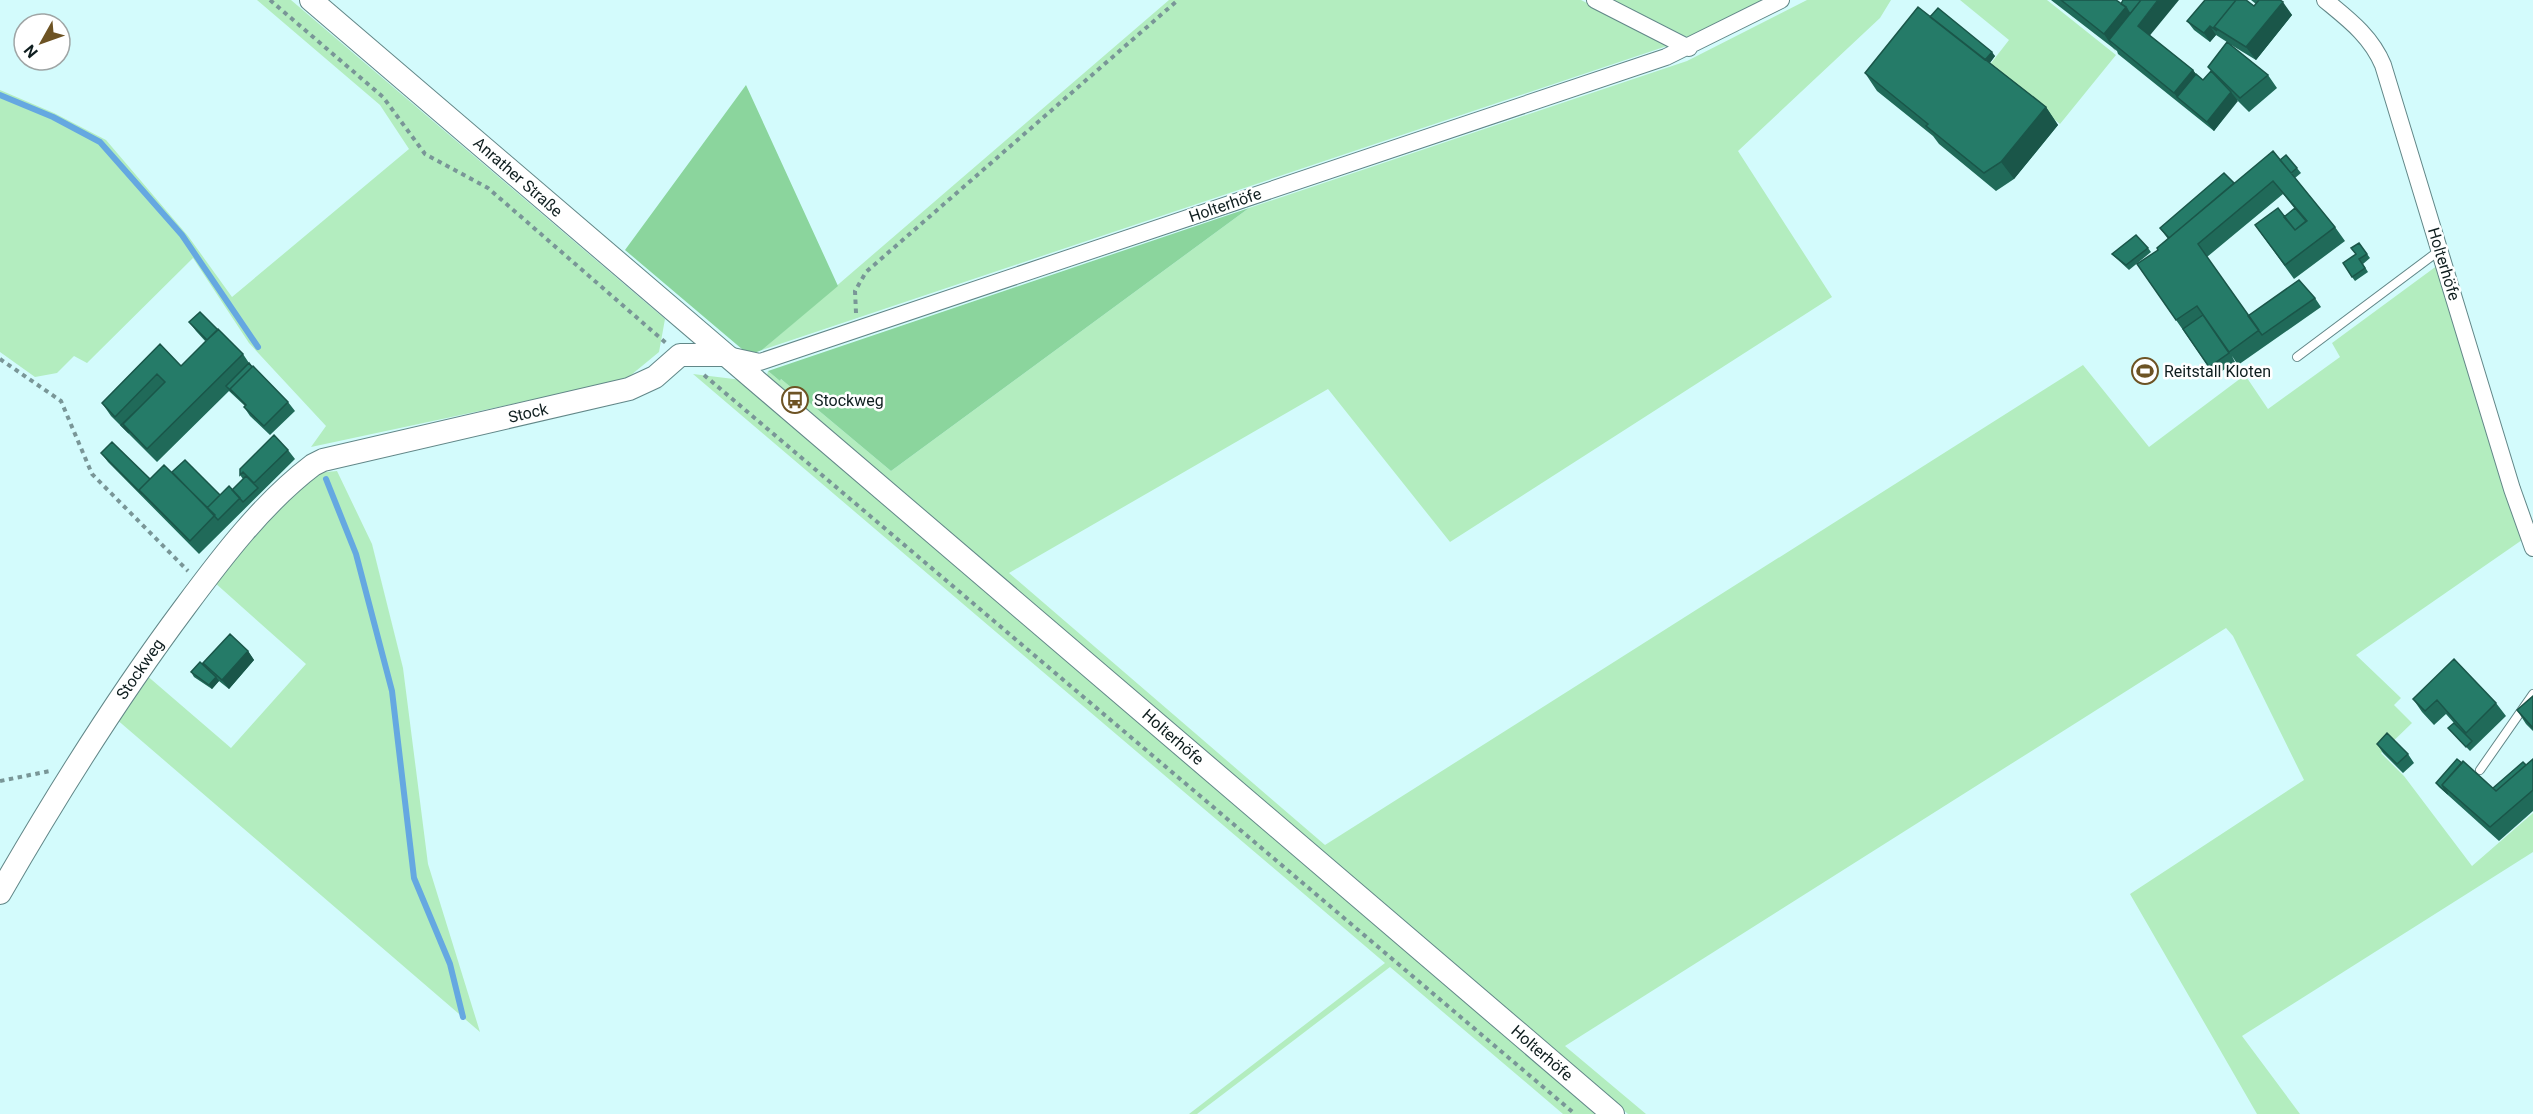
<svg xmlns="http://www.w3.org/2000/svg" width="2533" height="1114" font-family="Roboto,sans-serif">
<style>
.green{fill:#b3edbf}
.forest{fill:#8bd59d}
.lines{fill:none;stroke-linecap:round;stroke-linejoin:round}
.stream{stroke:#65a8e1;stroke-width:6}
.lane-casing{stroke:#628788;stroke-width:10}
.street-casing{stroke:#628788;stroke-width:18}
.secondary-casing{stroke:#628788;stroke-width:24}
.path{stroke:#799697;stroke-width:4;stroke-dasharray:4.5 4.5;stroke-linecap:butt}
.lane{stroke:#fff;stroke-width:8}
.street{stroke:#fff;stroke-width:16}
.secondary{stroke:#fff;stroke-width:22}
.wall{fill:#206a59}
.shaded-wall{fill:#1a5649}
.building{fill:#257b68;stroke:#1a5649;stroke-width:1.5}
.labels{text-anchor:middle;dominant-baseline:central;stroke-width:5;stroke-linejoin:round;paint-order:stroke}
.street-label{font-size:16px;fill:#0f1e1f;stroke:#fff}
.poi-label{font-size:16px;fill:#0f1e1f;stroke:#fff;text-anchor:start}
</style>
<rect width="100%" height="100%" fill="#d3fbfc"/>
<path class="green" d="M 257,0 L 291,0 L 665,319 L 659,352 L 625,380 L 311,447 L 326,426 L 249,343 L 193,258 L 87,363 L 74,356 L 57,373 L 35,377 L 0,352 L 0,90 L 54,113 L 106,140 L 188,236 L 232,297 L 409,149 L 380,105 Z
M 1169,0 L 1581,0 L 1670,45 L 762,350 Z
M 1612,0 L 1764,0 L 1689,38 Z
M 1807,0 L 1891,0 L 1880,18 L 1738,151 L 1832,297 L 1450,542 L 1328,389 L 1009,573 L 1325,845 L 2083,365 L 2149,447 L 2245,375 L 2268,409 L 2340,357 L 2332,343 L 2438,265 L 2522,540 L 2356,655 L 2401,698 L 2394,705 L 2412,723 L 2381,753 L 2404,776 L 2472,866 L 2533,813 L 2533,852 L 2242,1036 L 2300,1114 L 2257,1114 L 2130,894 L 2304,780 L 2233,636 L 2226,628 L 1565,1046 L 1646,1114 L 1628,1114 L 767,375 L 768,371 L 780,381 L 781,379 L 891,471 L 1249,208 L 1687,61 Z
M 1960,0 L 2047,0 L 2116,55 L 2060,124 L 1988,67 L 2009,40 Z
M 693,374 L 742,380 L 1601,1114 L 1563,1114 L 1390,967 L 1197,1114 L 1189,1114 L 1385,963 Z
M 337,471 L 372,544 L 403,668 L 428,864 L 480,1032 L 115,718 L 145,674 L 231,748 L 306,664 L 214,582 L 242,546 L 316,473 Z"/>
<path class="forest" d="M 746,85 L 838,286 L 762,350 L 749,355 L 625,250 Z
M 1249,208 L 891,471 L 781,379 L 780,381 L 768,371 Z"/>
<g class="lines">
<path class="stream" d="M 0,95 L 53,117 L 100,142 L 182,235 L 258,347
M 326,479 L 356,554 L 392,691 L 414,878 L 450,964 L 463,1017"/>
<defs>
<path id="lane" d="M 2297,357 L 2440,250
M 2480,770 L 2533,694"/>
<path id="street" d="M 1595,0 L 1689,48
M 2325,0 C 2348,19 2371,36 2383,65 L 2512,489 L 2533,548
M 728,355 L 760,362 L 1666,57 L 1781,0"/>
<path id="secondary" d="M 311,0 L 1613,1114
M 0,893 C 57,794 117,698 185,607 C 222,557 263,503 313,465 L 323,460 L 629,389 L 655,377 L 680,355 L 725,355"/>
</defs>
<use href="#lane" class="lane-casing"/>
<use href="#street" class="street-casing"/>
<use href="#secondary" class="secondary-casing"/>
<path class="path" d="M 270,0 L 383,97 L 425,154 L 488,188 L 666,343
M 856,313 L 855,291 L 866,272 L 1178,0
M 0,359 L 61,401 L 92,474 L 188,571
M 704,375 L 1575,1114
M 0,781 L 50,771"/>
<use href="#lane" class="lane"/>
<use href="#street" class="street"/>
<use href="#secondary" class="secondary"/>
</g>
<path class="wall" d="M 2051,0 L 2116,0 L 2150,36 L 2193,70 L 2196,74 L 2203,80 L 2211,71 L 2208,67 L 2227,42 L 2216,35 L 2210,42 L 2194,30 L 2187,21 L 2254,6 L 2256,4 L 2251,0 L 2280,0 L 2292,15 L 2256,60 L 2228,43 L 2268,75 L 2277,88 L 2249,112 L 2237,100 L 2214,131 L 2118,54 L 2117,51 Z
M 1930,17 L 1995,56 L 1990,63 L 2046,107 L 2058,125 L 2014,179 L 1996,191 L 1939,144 L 1933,136 L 1877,91 L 1865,73 Z
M 2280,160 L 2297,168 L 2301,173 L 2295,178 L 2335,227 L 2345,241 L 2294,279 L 2255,225 L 2284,217 L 2295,209 L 2283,194 L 2207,257 L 2248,316 L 2315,298 L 2321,307 L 2238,365 L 2232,356 L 2235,362 L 2215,376 L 2176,320 L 2158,250 L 2168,239 L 2160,228 L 2234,183 Z
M 2359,243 L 2370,258 L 2363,264 L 2368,272 L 2355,281 L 2352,277 L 2356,255 Z
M 2148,248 L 2151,252 L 2129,270 L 2116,258 L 2112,254 Z
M 189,322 L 218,330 L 243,354 L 249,363 L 288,402 L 295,411 L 270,435 L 250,416 L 244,407 L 245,406 L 229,391 L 157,462 L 111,416 L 102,403 L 160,344 L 181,366 L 206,342 L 196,331 Z
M 288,450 L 295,459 L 199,554 L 108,462 L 101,453 L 150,479 L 172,472 L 220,495 L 232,490 L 243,479 L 240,475 L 240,469 Z
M 248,651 L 254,660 L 229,689 L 219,681 L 212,689 L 194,677 L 191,672 L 206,668 L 203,663 Z
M 2533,696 L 2533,731 L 2526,724 L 2517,710 Z
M 2413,699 L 2496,703 L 2506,716 L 2470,751 L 2448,728 L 2461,731 L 2446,714 L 2434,725 L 2422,712 Z
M 2377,744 L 2408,754 L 2414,763 L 2403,773 L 2383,753 Z
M 2533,759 L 2533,811 L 2499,841 L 2439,787 L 2436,783 L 2493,788 L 2526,765 Z"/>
<path class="shaded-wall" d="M 2158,0 L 2179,0 L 2147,39 L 2138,26 Z
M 2283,2 L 2292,15 L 2256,60 L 2246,47 Z
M 2126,7 L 2135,20 L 2109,40 L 2116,52 L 2104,34 Z
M 2210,26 L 2216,35 L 2210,42 L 2204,33 Z
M 1992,52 L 1995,56 L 1985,69 L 1982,65 Z
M 2193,70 L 2202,83 L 2177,97 L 2174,93 Z
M 2231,92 L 2238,101 L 2214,131 L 2207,122 Z
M 2046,107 L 2058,125 L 2014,179 L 2001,162 Z
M 248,651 L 254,660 L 229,689 L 222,680 Z
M 216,677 L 219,681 L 212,689 L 209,685 Z"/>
<path class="building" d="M 2061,0 L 2116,0 L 2126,7 L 2104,34 Z
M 2123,0 L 2141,0 L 2130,14 L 2126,7 L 2121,4 Z
M 2141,0 L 2158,0 L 2138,26 L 2193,70 L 2174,93 L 2109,40 Z
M 2205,0 L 2236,0 L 2214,27 L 2217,31 L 2210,26 L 2204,33 L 2187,21 Z
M 2236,0 L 2246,0 L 2254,6 L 2259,0 L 2280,0 L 2283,2 L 2246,47 L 2214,27 Z
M 1918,7 L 2046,107 L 2001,162 L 1984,173 L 1926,126 L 1928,124 L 1865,73 Z
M 1938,8 L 1992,52 L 1985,60 L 1930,17 Z
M 2227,42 L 2268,75 L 2240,98 L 2208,67 Z
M 2211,71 L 2231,92 L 2207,122 L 2177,97 L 2196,74 L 2203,80 Z
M 2273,151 L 2335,227 L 2285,265 L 2255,225 L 2278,208 L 2295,230 L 2307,221 L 2273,181 L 2198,244 L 2259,330 L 2229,352 L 2197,306 L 2176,320 L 2137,264 L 2158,250 L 2157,248 Z
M 2286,155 L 2297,168 L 2291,173 L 2280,160 Z
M 2224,173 L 2234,183 L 2169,238 L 2160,228 Z
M 2295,208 L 2306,221 L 2295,230 L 2284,217 Z
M 2136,235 L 2148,248 L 2126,265 L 2112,254 Z
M 2359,243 L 2367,254 L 2359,259 L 2365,268 L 2352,277 L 2343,263 L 2356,254 L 2351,248 Z
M 2299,280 L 2315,298 L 2262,335 L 2248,316 Z
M 200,312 L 218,330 L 207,340 L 189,322 Z
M 2203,315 L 2229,353 L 2209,367 L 2183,329 Z
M 218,329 L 243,354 L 147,449 L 123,424 L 165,382 L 157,374 L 115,417 L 102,403 L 160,344 L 181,366 Z
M 249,363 L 252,367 L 230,389 L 233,393 L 226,386 Z
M 253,366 L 288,402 L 264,426 L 244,407 L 246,405 L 230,389 Z
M 139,408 L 123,424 L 129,433 L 121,425 Z
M 274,435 L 288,450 L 254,483 L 243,472 L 240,475 L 240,469 Z
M 112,442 L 150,479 L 139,490 L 142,494 L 101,453 Z
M 185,460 L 220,495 L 207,508 L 172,472 Z
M 164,465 L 215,515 L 190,541 L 139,490 Z
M 246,476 L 258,488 L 243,502 L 232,490 Z
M 229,486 L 240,498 L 218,520 L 207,508 Z
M 230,634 L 248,651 L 222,680 L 203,663 Z
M 2454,659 L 2496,703 L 2466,733 L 2437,700 L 2425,711 L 2413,699 Z
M 200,662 L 216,677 L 209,685 L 191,672 Z
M 2533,696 L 2533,728 L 2517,710 Z
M 2454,723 L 2472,741 L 2466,747 L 2448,728 Z
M 2387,733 L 2408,754 L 2397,764 L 2377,744 Z
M 2457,759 L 2462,763 L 2442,785 L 2448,794 L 2436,783 Z
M 2533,759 L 2533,790 L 2490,827 L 2442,785 L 2463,761 L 2496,791 Z
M 2523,762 L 2526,765 L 2496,791 L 2493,788 Z"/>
<defs>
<symbol id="stadium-ring" viewBox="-11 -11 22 22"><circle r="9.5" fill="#fff" stroke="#6d5324" stroke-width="1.5"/><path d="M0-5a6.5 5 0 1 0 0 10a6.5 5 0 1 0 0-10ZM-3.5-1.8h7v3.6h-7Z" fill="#6d5324"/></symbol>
<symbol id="bus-ring" viewBox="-11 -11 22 22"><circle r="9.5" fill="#fff" stroke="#6d5324" stroke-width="1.5"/><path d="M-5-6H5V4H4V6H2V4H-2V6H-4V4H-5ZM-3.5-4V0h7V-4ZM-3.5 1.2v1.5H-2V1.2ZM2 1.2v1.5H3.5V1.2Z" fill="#6d5324"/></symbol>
</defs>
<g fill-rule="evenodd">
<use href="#stadium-ring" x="2130" y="356" width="30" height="30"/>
<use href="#bus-ring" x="780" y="385" width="30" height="30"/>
</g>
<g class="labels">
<g class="street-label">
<text transform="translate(518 177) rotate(41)">Anrather Straße</text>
<text transform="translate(1225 205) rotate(-19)">Holterhöfe</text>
<text transform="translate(2444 264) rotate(73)">Holterhöfe</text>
<text transform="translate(528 413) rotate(-13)">Stock</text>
<text transform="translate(140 669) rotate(-55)">Stockweg</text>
<text transform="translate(1173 737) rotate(41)">Holterhöfe</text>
<text transform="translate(1542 1053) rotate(41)">Holterhöfe</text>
</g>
<g class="poi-label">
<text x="2164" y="371">Reitstall Kloten</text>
<text x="814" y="400">Stockweg</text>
</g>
</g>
<g transform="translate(42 42) rotate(230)"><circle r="28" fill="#ffffff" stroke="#9fa5a5" stroke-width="1.5"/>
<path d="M0-4.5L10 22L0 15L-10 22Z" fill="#6d5324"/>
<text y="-9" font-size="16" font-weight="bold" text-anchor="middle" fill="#0f1e1f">N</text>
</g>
</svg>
